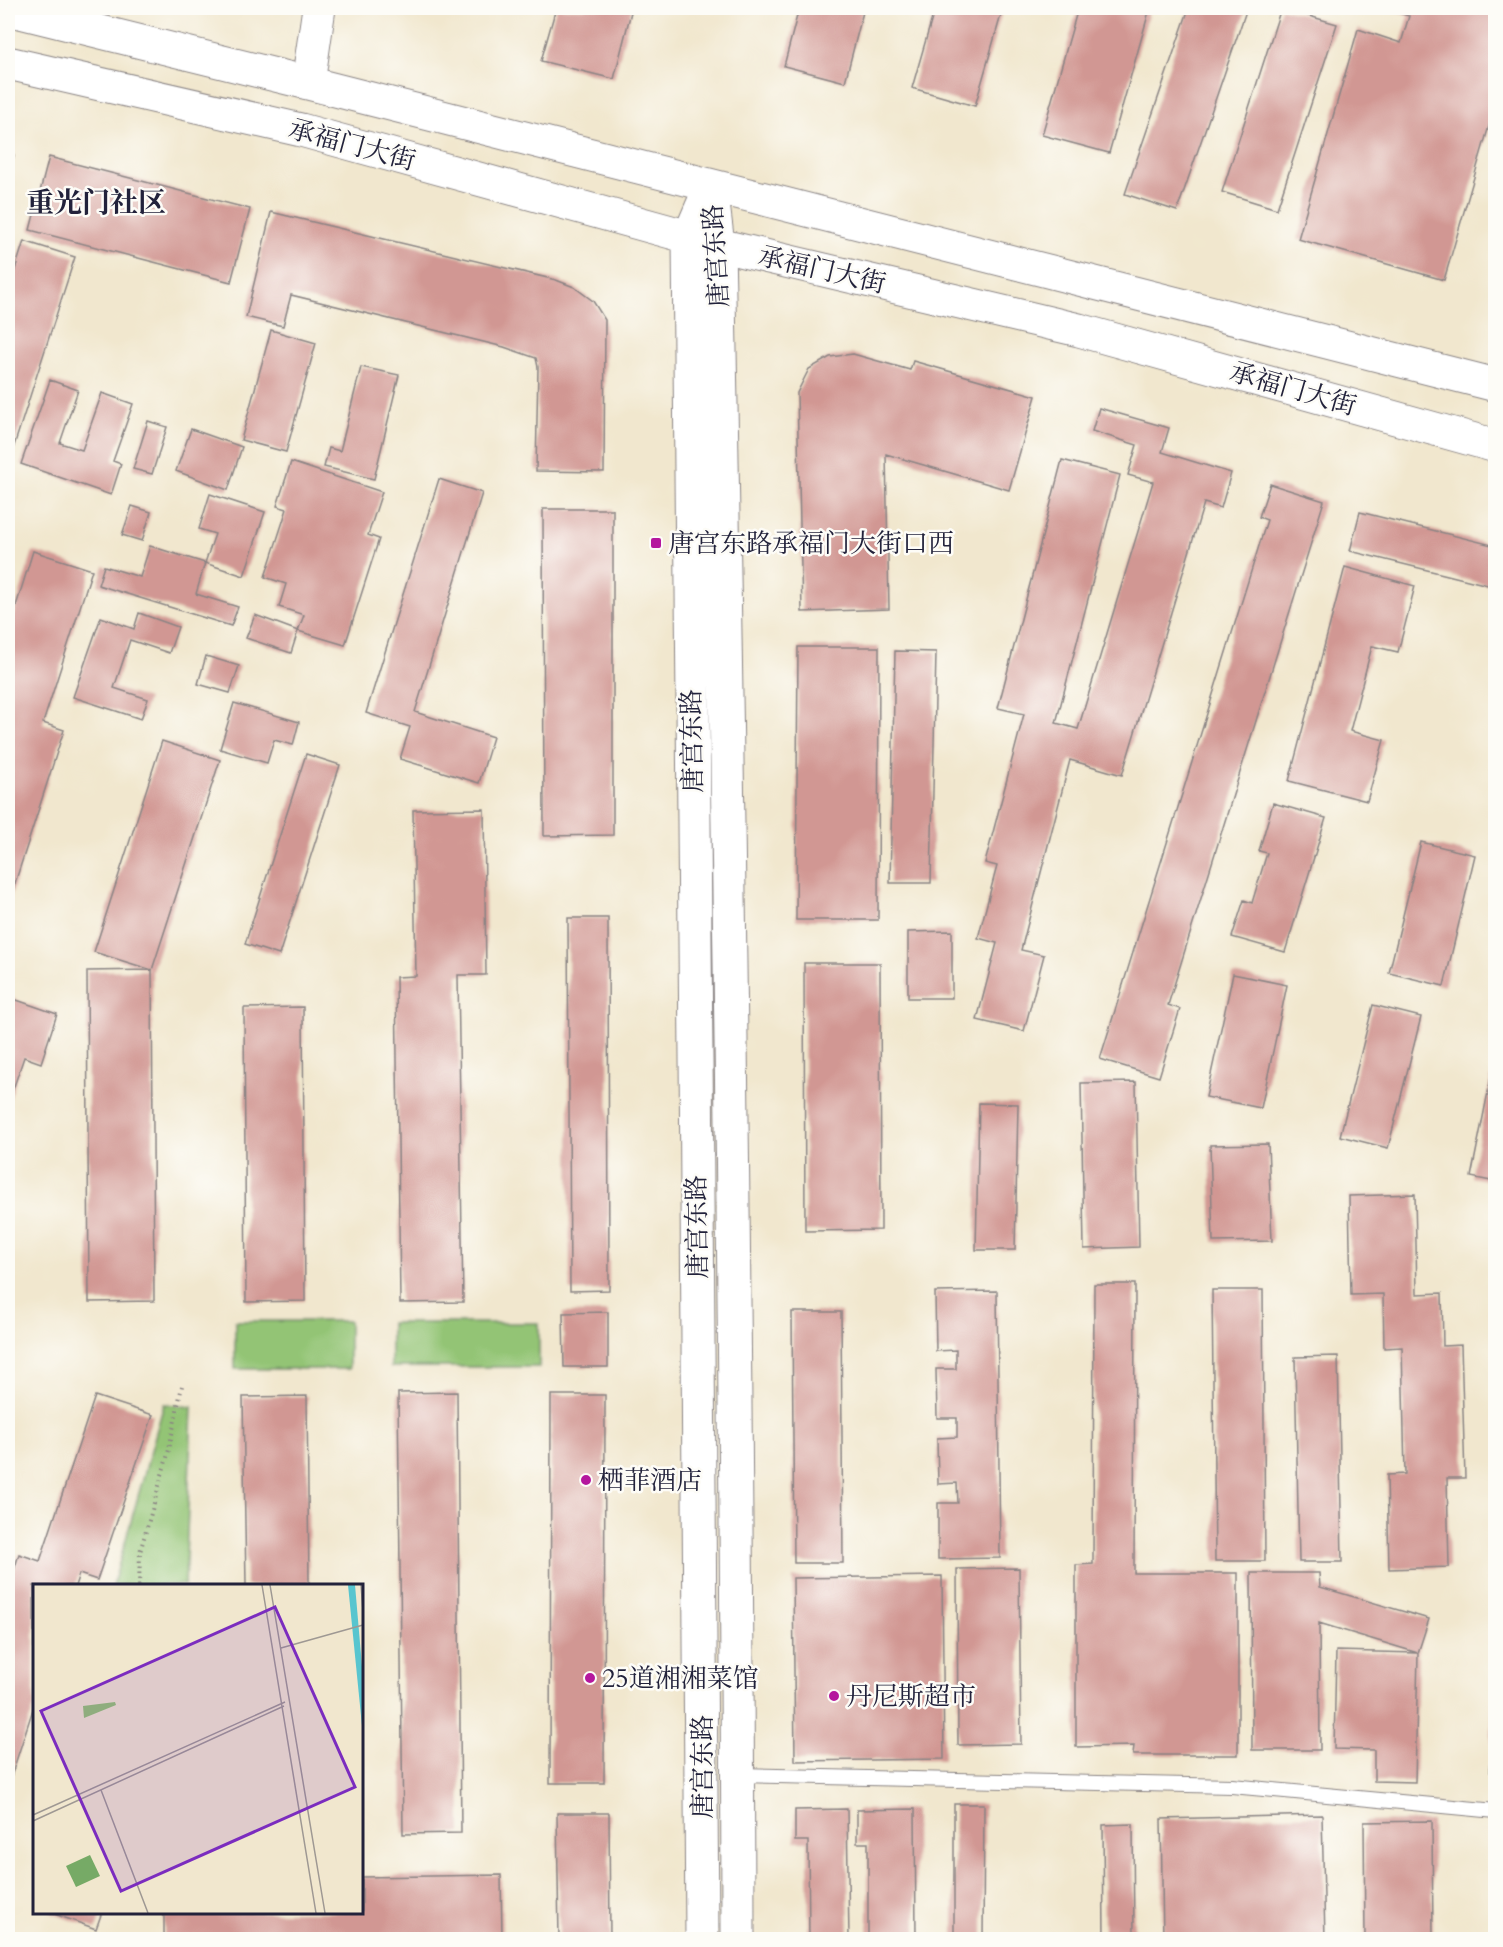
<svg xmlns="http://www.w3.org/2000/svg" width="1503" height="1947" font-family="Cardo,'Noto Serif SC',serif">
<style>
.green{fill:#93c474;stroke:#5a7358;stroke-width:1.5}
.building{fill:#d19793}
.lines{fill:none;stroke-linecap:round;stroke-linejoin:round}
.service-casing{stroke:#8a8484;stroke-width:16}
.tertiary-casing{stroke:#8a8484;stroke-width:35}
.path{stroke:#8a8484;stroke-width:4;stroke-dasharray:1.5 4.5;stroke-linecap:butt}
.service{stroke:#fff;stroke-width:14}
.tertiary{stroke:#fff;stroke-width:33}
.poi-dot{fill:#b5179e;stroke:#fdfcf7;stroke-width:2}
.labels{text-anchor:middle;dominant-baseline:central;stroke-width:5;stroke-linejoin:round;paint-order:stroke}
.street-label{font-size:26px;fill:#22223b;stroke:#fdfcf7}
.poi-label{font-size:26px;fill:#22223b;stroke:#fdfcf7;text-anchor:start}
.quarter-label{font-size:28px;font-weight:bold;fill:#22223b;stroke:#fdfcf7}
.inset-road{fill:none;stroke:#9e9893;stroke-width:1.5}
.view{fill:#7b2cbf;fill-opacity:0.15;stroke:#7b2cbf;stroke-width:3}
.inset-edge{fill:none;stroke:#22223b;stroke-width:3}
</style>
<rect width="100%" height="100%" fill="#fdfcf7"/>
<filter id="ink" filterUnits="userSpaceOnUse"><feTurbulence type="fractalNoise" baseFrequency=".0167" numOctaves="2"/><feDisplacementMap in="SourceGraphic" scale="12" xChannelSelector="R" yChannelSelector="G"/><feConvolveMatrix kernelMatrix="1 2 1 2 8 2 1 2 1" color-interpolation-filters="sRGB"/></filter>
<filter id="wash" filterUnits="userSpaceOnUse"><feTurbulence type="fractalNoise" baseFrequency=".008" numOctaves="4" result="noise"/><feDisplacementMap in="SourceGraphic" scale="24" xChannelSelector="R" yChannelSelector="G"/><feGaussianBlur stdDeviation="1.35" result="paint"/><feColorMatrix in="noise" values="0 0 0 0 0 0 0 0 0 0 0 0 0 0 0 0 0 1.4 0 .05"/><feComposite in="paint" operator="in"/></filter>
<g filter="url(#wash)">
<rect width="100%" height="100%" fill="#f1e7ce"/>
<path class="green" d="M 235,1321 L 349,1321 L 349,1369 L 235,1369 Z
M 391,1323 L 539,1323 L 539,1367 L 391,1367 Z
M 164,1404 L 192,1407 L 185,1585 L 113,1585 Z"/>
<g id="blocks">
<path class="building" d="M 556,8 L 632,8 L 614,79 L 541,61 Z
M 799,8 L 864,8 L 845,82 L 784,66 Z
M 935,8 L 1003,8 L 975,106 L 912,88 Z
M 1078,8 L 1150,8 L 1109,153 L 1042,135 Z
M 1189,8 L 1247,8 L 1177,211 L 1125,194 Z
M 1281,8 L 1337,24 L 1277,209 L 1222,192 Z
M 1383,8 L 1496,8 L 1496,102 L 1444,280 L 1298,239 L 1358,29 L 1401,43 L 1409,16 Z
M 8,154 L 14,155 L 8,180 Z
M 49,157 L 250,209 L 231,282 L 30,230 Z
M 271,212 L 556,280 L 574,287 L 593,301 L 605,320 L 604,472 L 536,471 L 538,367 L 536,358 L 504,347 L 291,295 L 283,326 L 246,317 Z
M 24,241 L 75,257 L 13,449 L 8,448 L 8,292 Z
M 271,330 L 316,343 L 286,452 L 241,440 Z
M 853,354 L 910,370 L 913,361 L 1036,396 L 1009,490 L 886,454 L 889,609 L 802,612 L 797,393 L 809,369 L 830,357 Z
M 361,367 L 399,375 L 374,479 L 324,467 L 329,448 L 340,451 Z
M 50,380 L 78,390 L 60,443 L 82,450 L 102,393 L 133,404 L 113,461 L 121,464 L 111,495 L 21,464 Z
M 1099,408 L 1169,428 L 1162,452 L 1231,473 L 1221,508 L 1204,503 L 1122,775 L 1070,760 L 1021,950 L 1044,955 L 1024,1031 L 977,1020 L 997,943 L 978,938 L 997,866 L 985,863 L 1024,714 L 998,708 L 1062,460 L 1120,475 L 1056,723 L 1078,729 L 1153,482 L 1128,475 L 1137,445 L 1092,431 Z
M 148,421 L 167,427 L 152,474 L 133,469 Z
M 191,429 L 242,447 L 228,490 L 176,471 Z
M 291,462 L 382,492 L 368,535 L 379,539 L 345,645 L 298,631 L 304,615 L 279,607 L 286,584 L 265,577 L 287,509 L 277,506 Z
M 439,479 L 482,493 L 415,712 L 493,737 L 479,783 L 400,759 L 410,727 L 366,713 Z
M 1270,484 L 1324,501 L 1168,1005 L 1180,1009 L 1159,1077 L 1100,1059 L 1267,520 L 1259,517 Z
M 210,494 L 265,512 L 244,576 L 205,563 L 215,534 L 199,529 Z
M 132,506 L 151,512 L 142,541 L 122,535 Z
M 543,509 L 613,509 L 613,835 L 544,836 Z
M 1360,512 L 1496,546 L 1496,587 L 1350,551 Z
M 150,546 L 205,563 L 196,594 L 238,607 L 231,626 L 98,585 L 104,566 L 140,577 Z
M 33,551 L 92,570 L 43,723 L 64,730 L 8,905 L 8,632 Z
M 1345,567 L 1415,586 L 1398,652 L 1372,646 L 1350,731 L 1384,740 L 1367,801 L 1289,781 Z
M 139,613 L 178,627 L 169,653 L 130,640 L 114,688 L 148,699 L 141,719 L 73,697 L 101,617 L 134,629 Z
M 255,615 L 298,631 L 291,653 L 246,638 Z
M 798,647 L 879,647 L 878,920 L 796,920 Z
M 895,651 L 936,652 L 931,883 L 890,883 Z
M 206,656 L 239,666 L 230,693 L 198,684 Z
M 234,703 L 299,722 L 293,745 L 274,740 L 267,763 L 220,749 Z
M 162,741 L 220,760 L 152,970 L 94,952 Z
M 306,754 L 340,765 L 279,955 L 245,944 Z
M 1273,803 L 1326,818 L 1285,952 L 1232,937 L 1244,900 L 1252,903 L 1267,853 L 1259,851 Z
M 484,809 L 486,975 L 458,975 L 463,1302 L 400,1303 L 396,977 L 416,976 L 413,810 Z
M 1421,842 L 1475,855 L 1444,986 L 1389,973 Z
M 568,918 L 608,918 L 609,1290 L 570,1291 Z
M 952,931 L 952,998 L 908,998 L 908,932 Z
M 804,963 L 880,963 L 881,1230 L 805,1231 Z
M 152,970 L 154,1301 L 89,1302 L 87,971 Z
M 1233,974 L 1287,985 L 1261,1108 L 1206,1097 Z
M 8,997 L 57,1014 L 41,1063 L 24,1057 L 8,1104 Z
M 1373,1005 L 1421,1017 L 1388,1148 L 1340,1136 Z
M 303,1007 L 305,1301 L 246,1302 L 244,1008 Z
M 1494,1062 L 1496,1062 L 1496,1182 L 1471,1177 Z
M 1136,1082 L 1139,1247 L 1084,1249 L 1081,1083 Z
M 979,1103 L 1018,1104 L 1015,1250 L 976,1250 Z
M 1268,1144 L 1272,1241 L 1213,1242 L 1210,1145 Z
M 1415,1194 L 1417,1294 L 1442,1293 L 1443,1346 L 1461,1345 L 1465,1478 L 1447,1478 L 1449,1567 L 1389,1569 L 1387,1475 L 1405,1474 L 1402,1347 L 1384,1348 L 1383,1294 L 1351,1295 L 1349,1196 Z
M 1094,1284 L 1135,1284 L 1134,1573 L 1238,1573 L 1238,1755 L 1133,1755 L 1134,1746 L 1076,1747 L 1076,1565 L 1093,1564 Z
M 1212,1290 L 1263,1290 L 1265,1561 L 1215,1561 Z
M 997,1291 L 1000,1558 L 938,1559 L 938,1503 L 958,1503 L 957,1483 L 938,1484 L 937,1438 L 957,1437 L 957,1418 L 937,1418 L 936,1369 L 956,1369 L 956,1350 L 936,1351 L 935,1292 Z
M 608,1312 L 608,1367 L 564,1367 L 563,1313 Z
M 792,1312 L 841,1312 L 843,1563 L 794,1563 Z
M 1338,1356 L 1342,1562 L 1299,1562 L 1295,1357 Z
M 457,1392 L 461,1833 L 403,1834 L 398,1393 Z
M 551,1395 L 605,1395 L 604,1783 L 550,1783 Z
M 95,1396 L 153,1415 L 97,1580 L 79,1574 L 75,1586 L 34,1586 L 34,1706 L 8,1786 L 8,1590 L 19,1554 L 40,1561 Z
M 307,1396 L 309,1586 L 246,1586 L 243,1397 Z
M 1019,1568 L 1021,1744 L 958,1745 L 957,1569 Z
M 1251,1573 L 1319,1573 L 1320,1587 L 1429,1619 L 1418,1653 L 1415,1782 L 1374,1781 L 1374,1750 L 1334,1749 L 1336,1651 L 1418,1653 L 1319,1623 L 1320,1750 L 1252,1750 Z
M 942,1576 L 944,1759 L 795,1761 L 793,1578 Z
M 1494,1654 L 1496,1654 L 1496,1772 L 1490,1772 Z
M 954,1804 L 984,1804 L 983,1940 L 954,1940 Z
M 847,1809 L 849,1940 L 809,1940 L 808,1841 L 795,1841 L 795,1810 Z
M 915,1809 L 916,1940 L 868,1940 L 868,1843 L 857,1843 L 857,1810 Z
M 557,1813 L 609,1813 L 610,1940 L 559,1940 Z
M 1322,1815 L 1325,1940 L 1163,1940 L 1161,1819 Z
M 1432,1821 L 1433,1940 L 1365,1940 L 1364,1822 Z
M 1133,1824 L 1134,1940 L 1104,1940 L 1103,1825 Z
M 501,1875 L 502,1939 L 164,1940 L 164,1912 L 362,1912 L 362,1877 Z
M 49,1912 L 102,1912 L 96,1929 Z"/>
</g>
</g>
<g filter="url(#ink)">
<use href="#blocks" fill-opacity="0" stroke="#8a8484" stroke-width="1.5"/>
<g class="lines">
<defs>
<path id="service" d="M 737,1775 L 1232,1786 L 1496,1811"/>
<path id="tertiary" d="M 8,9 L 308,83 L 1496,385
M 8,63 L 301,130 L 718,245 L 1079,330 L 1496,446
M 308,83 L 319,8
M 711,187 L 718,245 C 729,810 737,1375 738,1940
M 702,1940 C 702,1372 691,805 689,237 L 711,186"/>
</defs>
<use href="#service" class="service-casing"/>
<use href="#tertiary" class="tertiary-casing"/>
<path class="path" d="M 139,1586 L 140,1552 L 168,1454 L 182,1386"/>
<use href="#service" class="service"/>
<use href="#tertiary" class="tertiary"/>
</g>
</g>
<g class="poi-dot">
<rect x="650" y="537" width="12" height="12" rx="3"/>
<circle cx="586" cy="1480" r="6"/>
<circle cx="590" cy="1678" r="6"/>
<circle cx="834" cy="1696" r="6"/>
</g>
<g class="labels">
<g class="street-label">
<text transform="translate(352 145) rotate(15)">承福门大街</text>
<text transform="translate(716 256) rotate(-94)">唐宫东路</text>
<text transform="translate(822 270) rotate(13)">承福门大街</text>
<text transform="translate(1293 389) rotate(16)">承福门大街</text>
<text transform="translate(692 741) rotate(-91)">唐宫东路</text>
<text transform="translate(697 1227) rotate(-91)">唐宫东路</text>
<text transform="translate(702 1767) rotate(-90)">唐宫东路</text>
</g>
<g class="poi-label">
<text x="668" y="543">唐宫东路承福门大街口西</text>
<text x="598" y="1480">栖菲酒店</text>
<text x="602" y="1678">25道湘湘菜馆</text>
<text x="846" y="1696">丹尼斯超市</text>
</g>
<g class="quarter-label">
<text x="96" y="203">重光门社区</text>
</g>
</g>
<g transform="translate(33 1584)">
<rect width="330" height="330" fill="#f1e7ce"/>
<path d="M 82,118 L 83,121 L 51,134 L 50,122 Z" fill="#93c474"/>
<path d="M 57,271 L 67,292 L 43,303 L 33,282 Z" fill="#76aa66"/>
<path d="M 315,1 L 322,1 L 330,94 L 330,152 Z" fill="#58c5cf"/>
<path class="inset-road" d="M 229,1 L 283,329M 237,1 L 292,329M 328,1 L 330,27M 248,64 L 330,41M 68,206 L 115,329M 0,231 L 252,118M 0,237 L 251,122"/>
<path class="view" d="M 242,23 L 322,203 L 88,307 L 8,127 Z"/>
<rect width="330" height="330" class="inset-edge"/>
</g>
<rect width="1503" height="1947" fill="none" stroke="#fdfcf7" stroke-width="30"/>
</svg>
